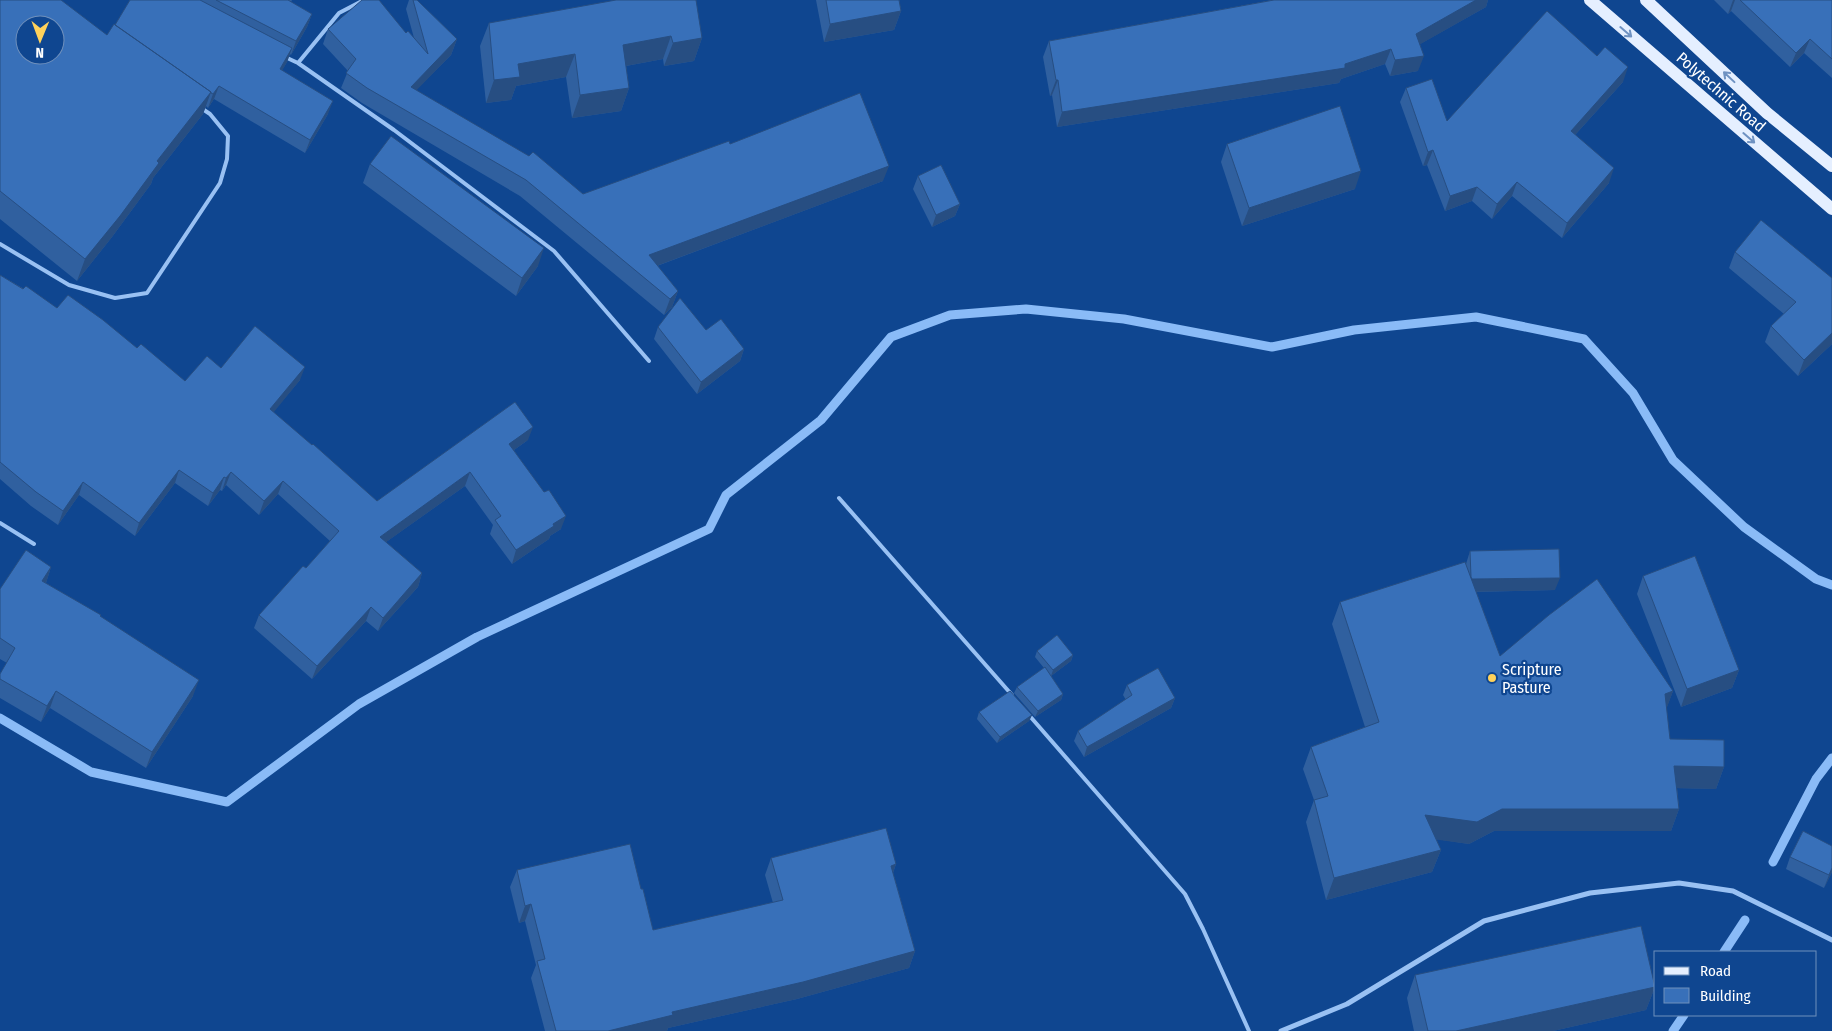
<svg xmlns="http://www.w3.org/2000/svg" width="1832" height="1031" font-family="'Fira Sans Condensed',sans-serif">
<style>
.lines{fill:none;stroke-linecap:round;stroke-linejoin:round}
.stream{stroke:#8abbf7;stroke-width:9}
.lane{stroke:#99c1f3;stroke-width:4}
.street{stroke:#99c1f3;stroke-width:5}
.primary{stroke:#e5efff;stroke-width:12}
.wall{fill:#30609f}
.shaded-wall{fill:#274e82}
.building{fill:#3870b9;stroke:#274e82;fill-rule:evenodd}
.oneway{stroke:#6f92c2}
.poi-dot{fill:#ffd25b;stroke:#0f4690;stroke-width:2}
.labels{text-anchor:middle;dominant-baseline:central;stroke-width:4.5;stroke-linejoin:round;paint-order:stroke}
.street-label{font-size:16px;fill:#fff;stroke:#0f4690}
.poi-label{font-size:16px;fill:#fff;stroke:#0f4690;text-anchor:start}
</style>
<rect width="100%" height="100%" fill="#0f4690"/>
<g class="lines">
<path class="stream" d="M 0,718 L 91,772 L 227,802 L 359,704 L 477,637 L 709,529 L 726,495 L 821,420 L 891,337 L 950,315 L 1026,309 L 1124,319 L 1272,347 L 1354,330 L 1476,317 L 1584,339 L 1633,393 L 1673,460 L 1744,527 L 1816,579 L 1832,585
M 1773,862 L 1816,779 L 1832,758
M 1724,952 L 1745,920
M 1673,1031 L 1684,1015"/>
<path class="lane" d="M 285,57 L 298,63 L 394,130 L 554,251 L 649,361
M 298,63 L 339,13 L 364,0
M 0,244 L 69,285 L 115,298 L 147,293 L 220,183 L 227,159 L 228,136 L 210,114 L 201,108
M 839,498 L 1012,695
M 0,523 L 34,544
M 1028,714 L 1185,894 L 1203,929 L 1249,1031"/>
<path class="street" d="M 1281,1031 L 1347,1004 L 1484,921 L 1590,893 L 1679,883 L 1733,891 L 1832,940"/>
<path class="primary" d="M 1590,0 L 1832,209
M 1646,0 L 1767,113 L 1832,166"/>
</g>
<path class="wall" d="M 0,0 L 107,35 L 115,25 L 130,0 L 292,0 L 291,2 L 312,14 L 307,27 L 291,55 L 290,54 L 287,62 L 282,70 L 328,114 L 305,153 L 214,99 L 208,108 L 206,106 L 203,114 L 153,178 L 151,184 L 112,237 L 77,281 L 0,219 Z
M 409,0 L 417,0 L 457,39 L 451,55 L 416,90 L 583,194 L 730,144 L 883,181 L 657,266 L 678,291 L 672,307 L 664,315 L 520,196 L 362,103 L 341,88 L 348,71 L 323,44 L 328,29 L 406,33 L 414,38 L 406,9 Z
M 816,0 L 899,0 L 901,11 L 894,30 L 824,42 Z
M 1274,0 L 1488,0 L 1486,7 L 1420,44 L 1418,71 L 1390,76 L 1385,64 L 1341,79 L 1339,83 L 1057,127 L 1052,95 L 1050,96 L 1043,57 L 1049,41 Z
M 1714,0 L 1832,0 L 1832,78 L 1804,53 L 1790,67 L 1731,11 L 1728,14 Z
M 489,23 L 702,38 L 694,61 L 664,66 L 663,59 L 626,66 L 629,88 L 621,111 L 572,118 L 566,77 L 516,86 L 511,100 L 486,103 L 480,46 Z
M 1623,82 L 1575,135 L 1609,183 L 1562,238 L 1512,196 L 1492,219 L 1472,201 L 1445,211 L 1427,165 L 1423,166 L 1400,102 L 1406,88 L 1447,121 Z
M 1227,144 L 1355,189 L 1242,226 L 1221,162 Z
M 370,164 L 538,266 L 516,296 L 363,183 Z
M 918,176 L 960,204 L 955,216 L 932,227 L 913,189 Z
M 1735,252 L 1832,278 L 1832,344 L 1798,376 L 1765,342 L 1771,326 L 1784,314 L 1729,268 Z
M 0,275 L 57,308 L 137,348 L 185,381 L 221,368 L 300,380 L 273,412 L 377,501 L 528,440 L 514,450 L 561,529 L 550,536 L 549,539 L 512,564 L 490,534 L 493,525 L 465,486 L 386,542 L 422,573 L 418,587 L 378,631 L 366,621 L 312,679 L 254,628 L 259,615 L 306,568 L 330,541 L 278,494 L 259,515 L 226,485 L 222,491 L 220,490 L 208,506 L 175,483 L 135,536 L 79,495 L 58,525 L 31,506 L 0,479 Z
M 658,327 L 706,330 L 744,349 L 740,361 L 697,394 L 654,339 Z
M 1470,551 L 1555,590 L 1476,592 L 1500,656 L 1673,691 L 1666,709 L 1670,739 L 1724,767 L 1716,789 L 1677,788 L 1679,809 L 1671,831 L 1494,831 L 1469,844 L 1436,839 L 1441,850 L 1432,872 L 1326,900 L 1306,822 L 1314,800 L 1303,769 L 1311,747 L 1365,727 L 1332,624 L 1340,602 L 1466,564 Z
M 51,567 L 46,583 L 100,617 L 193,696 L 146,768 L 50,708 L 41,722 L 0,698 L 0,674 L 7,663 L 0,659 L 0,589 Z
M 1643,576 L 1739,670 L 1732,688 L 1681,707 L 1637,594 Z
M 1037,651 L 1073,655 L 1071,661 L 1051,676 L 1063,694 L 1061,700 L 1035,717 L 1014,693 L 1017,687 L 1044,668 L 1035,657 Z
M 1127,685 L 1175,698 L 1171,708 L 1084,757 L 1074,741 L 1078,731 L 1126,700 L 1123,695 Z
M 979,712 L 1032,715 L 1029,721 L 997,743 L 977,719 Z
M 1832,846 L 1832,872 L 1824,888 L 1786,869 L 1790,857 Z
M 771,858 L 896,864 L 893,873 L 915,951 L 909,968 L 797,999 L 668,1028 L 667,1031 L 545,1031 L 531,978 L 536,965 L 525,921 L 519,923 L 510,887 L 517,870 L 641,889 L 653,930 L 773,903 L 765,875 Z
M 1415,975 L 1655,987 L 1646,1010 L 1553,1031 L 1414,1031 L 1407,998 Z"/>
<path class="shaded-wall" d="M 1476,0 L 1488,0 L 1486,7 L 1410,50 L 1416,34 Z
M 1733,0 L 1735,0 L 1731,11 L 1728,14 Z
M 901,11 L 894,30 L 824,42 L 830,24 Z
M 312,14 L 307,27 L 291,55 L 296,41 Z
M 671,36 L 663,59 L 615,68 L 623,45 Z
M 702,38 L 694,61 L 664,66 L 673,43 Z
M 457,39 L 451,55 L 405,102 L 411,87 Z
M 1810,39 L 1804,53 L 1790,67 L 1796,53 Z
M 292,48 L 287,62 L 275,83 L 280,69 Z
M 1391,49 L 1385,64 L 1341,79 L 1339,83 L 1057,127 L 1062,112 L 1345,64 Z
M 575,54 L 566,77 L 516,86 L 511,100 L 486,103 L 494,80 L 518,64 Z
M 1424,56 L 1418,71 L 1390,76 L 1395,60 Z
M 1628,67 L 1623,82 L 1565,146 L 1571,131 Z
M 1056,80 L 1058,80 L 1052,95 L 1050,96 Z
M 219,86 L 214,99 L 208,108 L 213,94 Z
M 629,88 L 621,111 L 572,118 L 580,95 Z
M 211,92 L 203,114 L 153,178 L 151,184 L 112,237 L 77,281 L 85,259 L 157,161 Z
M 333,101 L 328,114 L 305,153 L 310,140 Z
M 1433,150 L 1427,165 L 1423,166 L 1428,152 Z
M 889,166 L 883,181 L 643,271 L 649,255 Z
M 1614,168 L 1609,183 L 1562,238 L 1567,223 Z
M 1361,171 L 1355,189 L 1242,226 L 1249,208 Z
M 1517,182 L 1512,196 L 1492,219 L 1497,204 Z
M 1477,187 L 1472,201 L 1445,211 L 1450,196 Z
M 960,204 L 955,216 L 932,227 L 936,215 Z
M 544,248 L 538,266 L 516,296 L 522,278 Z
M 678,291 L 672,307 L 664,315 L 670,299 Z
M 1832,333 L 1832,344 L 1798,376 L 1804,360 Z
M 744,349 L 740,361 L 697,394 L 701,382 Z
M 305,367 L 300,380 L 265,423 L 270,409 Z
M 533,427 L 528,440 L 504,457 L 509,444 Z
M 179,470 L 175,483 L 135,536 L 139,523 Z
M 231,472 L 226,485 L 222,491 L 226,478 Z
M 470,472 L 465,486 L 375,550 L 380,537 Z
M 224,477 L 220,490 L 208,506 L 213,493 Z
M 283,481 L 278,494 L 259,515 L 264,501 Z
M 83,482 L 79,495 L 58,525 L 63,511 Z
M 566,516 L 561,529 L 550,536 L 549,539 L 512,564 L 516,550 L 553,524 Z
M 51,567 L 46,583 L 42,581 Z
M 422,573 L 418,587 L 378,631 L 383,618 Z
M 1560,578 L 1555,590 L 1466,592 L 1471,579 Z
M 371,607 L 366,621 L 312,679 L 317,666 Z
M 1073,655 L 1071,661 L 1051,676 L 1053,670 Z
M 1739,670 L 1732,688 L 1681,707 L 1687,689 Z
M 199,680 L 193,696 L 146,768 L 152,752 Z
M 56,691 L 50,708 L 41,722 L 47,706 Z
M 1673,691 L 1665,713 L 1665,694 Z
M 1063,694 L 1061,700 L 1035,717 L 1038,711 Z
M 1175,698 L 1171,708 L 1084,757 L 1087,747 Z
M 1032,715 L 1029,721 L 997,743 L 1000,737 Z
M 1674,766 L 1724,767 L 1716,789 L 1666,788 Z
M 1502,809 L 1679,809 L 1671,831 L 1494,831 L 1469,844 L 1417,837 L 1425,815 Z
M 1441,850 L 1432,872 L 1326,900 L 1334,878 Z
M 896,864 L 890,881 L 891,866 Z
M 1832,868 L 1832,872 L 1824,888 L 1829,875 Z
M 531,904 L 525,921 L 519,923 L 525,906 Z
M 915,951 L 909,968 L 797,999 L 668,1028 L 667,1031 L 608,1031 L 672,1012 Z
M 1655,987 L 1646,1010 L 1553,1031 L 1456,1031 Z"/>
<path class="building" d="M 0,0 L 61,0 L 107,35 L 114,24 L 211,92 L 157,161 L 159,163 L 120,216 L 85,259 L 0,191 ZM 25,25 L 55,25 L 55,55 L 25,55 Z
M 130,0 L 200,0 L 292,48 L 280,69 L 333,101 L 310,140 L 219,86 L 213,94 L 211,93 L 211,92 L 115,25 Z
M 216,0 L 288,0 L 312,14 L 296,41 Z
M 362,0 L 379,0 L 406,33 L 408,31 L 428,54 L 413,0 L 417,0 L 457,39 L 411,87 L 529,156 L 533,152 L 583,194 L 729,141 L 730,144 L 860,93 L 889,166 L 649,255 L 678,291 L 670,299 L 526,180 L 367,88 L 346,73 L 356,59 L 328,29 Z
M 616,0 L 696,0 L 702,38 L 673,43 L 671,36 L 623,45 L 629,88 L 580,95 L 575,54 L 518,64 L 520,77 L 494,80 L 489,23 Z
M 826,0 L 899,0 L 901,11 L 830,24 Z
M 1274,0 L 1476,0 L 1416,34 L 1424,56 L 1395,60 L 1391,49 L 1345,64 L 1345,68 L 1062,112 L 1058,80 L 1056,80 L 1049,41 Z
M 1740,0 L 1832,0 L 1832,59 L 1810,39 L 1796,53 Z
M 1547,11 L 1597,56 L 1605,47 L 1628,67 L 1571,131 L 1614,168 L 1567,223 L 1517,182 L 1497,204 L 1477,187 L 1450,196 L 1433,150 L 1428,152 L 1406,88 L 1432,79 L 1447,121 Z
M 1340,106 L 1361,171 L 1249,208 L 1227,144 Z
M 391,136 L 544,248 L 522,278 L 370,164 Z
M 941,165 L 960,204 L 936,215 L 918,176 Z
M 1761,220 L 1832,278 L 1832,333 L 1804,360 L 1771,326 L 1796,302 L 1735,252 Z
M 0,275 L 23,289 L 26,286 L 57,308 L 68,295 L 103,320 L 137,348 L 141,344 L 185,381 L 207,356 L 221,368 L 255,326 L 305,367 L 270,409 L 312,445 L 313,444 L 377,501 L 515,402 L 533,427 L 509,444 L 544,492 L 549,490 L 566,516 L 553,524 L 554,526 L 516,550 L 495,520 L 501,516 L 470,472 L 380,537 L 422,573 L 383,618 L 371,607 L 317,666 L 259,615 L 303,566 L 306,568 L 339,531 L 283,481 L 264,501 L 231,472 L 226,478 L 224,477 L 213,493 L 179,470 L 139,523 L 83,482 L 63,511 L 36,492 L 0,462 Z
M 680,298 L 706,330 L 721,319 L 744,349 L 701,382 L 658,327 Z
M 1559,549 L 1560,578 L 1472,579 L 1471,577 L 1470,551 Z
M 26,550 L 51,567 L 42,581 L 101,615 L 100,616 L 199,680 L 152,752 L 56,691 L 47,706 L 0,679 L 0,674 L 15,648 L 0,638 L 0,589 Z
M 1695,556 L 1739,670 L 1687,689 L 1643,576 Z
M 1465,562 L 1500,656 L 1549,615 L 1597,579 L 1673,691 L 1665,694 L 1670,739 L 1724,740 L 1724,767 L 1674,766 L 1679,809 L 1502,809 L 1477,822 L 1425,815 L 1441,850 L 1334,878 L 1314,800 L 1328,796 L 1311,747 L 1379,722 L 1340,602 Z
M 1057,635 L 1073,655 L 1053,670 L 1037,651 Z
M 1045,667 L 1063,694 L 1038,711 L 1017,687 Z
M 1158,668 L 1175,698 L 1087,747 L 1078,731 L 1132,695 L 1127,685 Z
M 1010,691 L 1032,715 L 1000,737 L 979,712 Z
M 886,828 L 896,864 L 891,866 L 915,951 L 803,982 L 672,1012 L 673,1015 L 608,1031 L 556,1031 L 537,961 L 545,959 L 531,904 L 525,906 L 517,870 L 630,844 L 641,889 L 643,889 L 653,930 L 783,900 L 771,858 Z
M 1803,831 L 1832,846 L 1832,868 L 1829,875 L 1790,857 Z
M 1641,926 L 1655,987 L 1456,1031 L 1428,1031 L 1415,975 Z"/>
<defs><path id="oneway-shaft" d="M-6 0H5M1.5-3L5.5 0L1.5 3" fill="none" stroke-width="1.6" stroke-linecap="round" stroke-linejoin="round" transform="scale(1.25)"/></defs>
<g class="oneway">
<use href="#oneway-shaft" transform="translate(1626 32) rotate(41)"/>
<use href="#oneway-shaft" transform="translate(1729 77) rotate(-137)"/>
<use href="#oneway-shaft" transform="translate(1749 138) rotate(41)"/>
</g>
<circle class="poi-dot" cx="1492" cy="678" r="5"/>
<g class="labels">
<g class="street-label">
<text transform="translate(1721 92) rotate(41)">Polytechnic Road</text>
</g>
<g class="poi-label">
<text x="1502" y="669">Scripture<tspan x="1502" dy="18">Pasture</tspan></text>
</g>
</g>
<rect x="1654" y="951" width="162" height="65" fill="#0f4690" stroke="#6f90bc"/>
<rect x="1664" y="967" width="25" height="8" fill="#e5efff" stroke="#6f90bc"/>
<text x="1700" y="976" font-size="15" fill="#ffffff">Road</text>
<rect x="1664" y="988" width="25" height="15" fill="#3870b9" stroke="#6f90bc"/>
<text x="1700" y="1001" font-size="15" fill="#ffffff">Building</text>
<g transform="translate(40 40) rotate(181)"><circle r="24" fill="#0f4690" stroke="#6f90bc"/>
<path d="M0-4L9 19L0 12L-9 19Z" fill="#ffd25b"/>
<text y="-8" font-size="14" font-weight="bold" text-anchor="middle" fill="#ffffff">N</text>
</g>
</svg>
